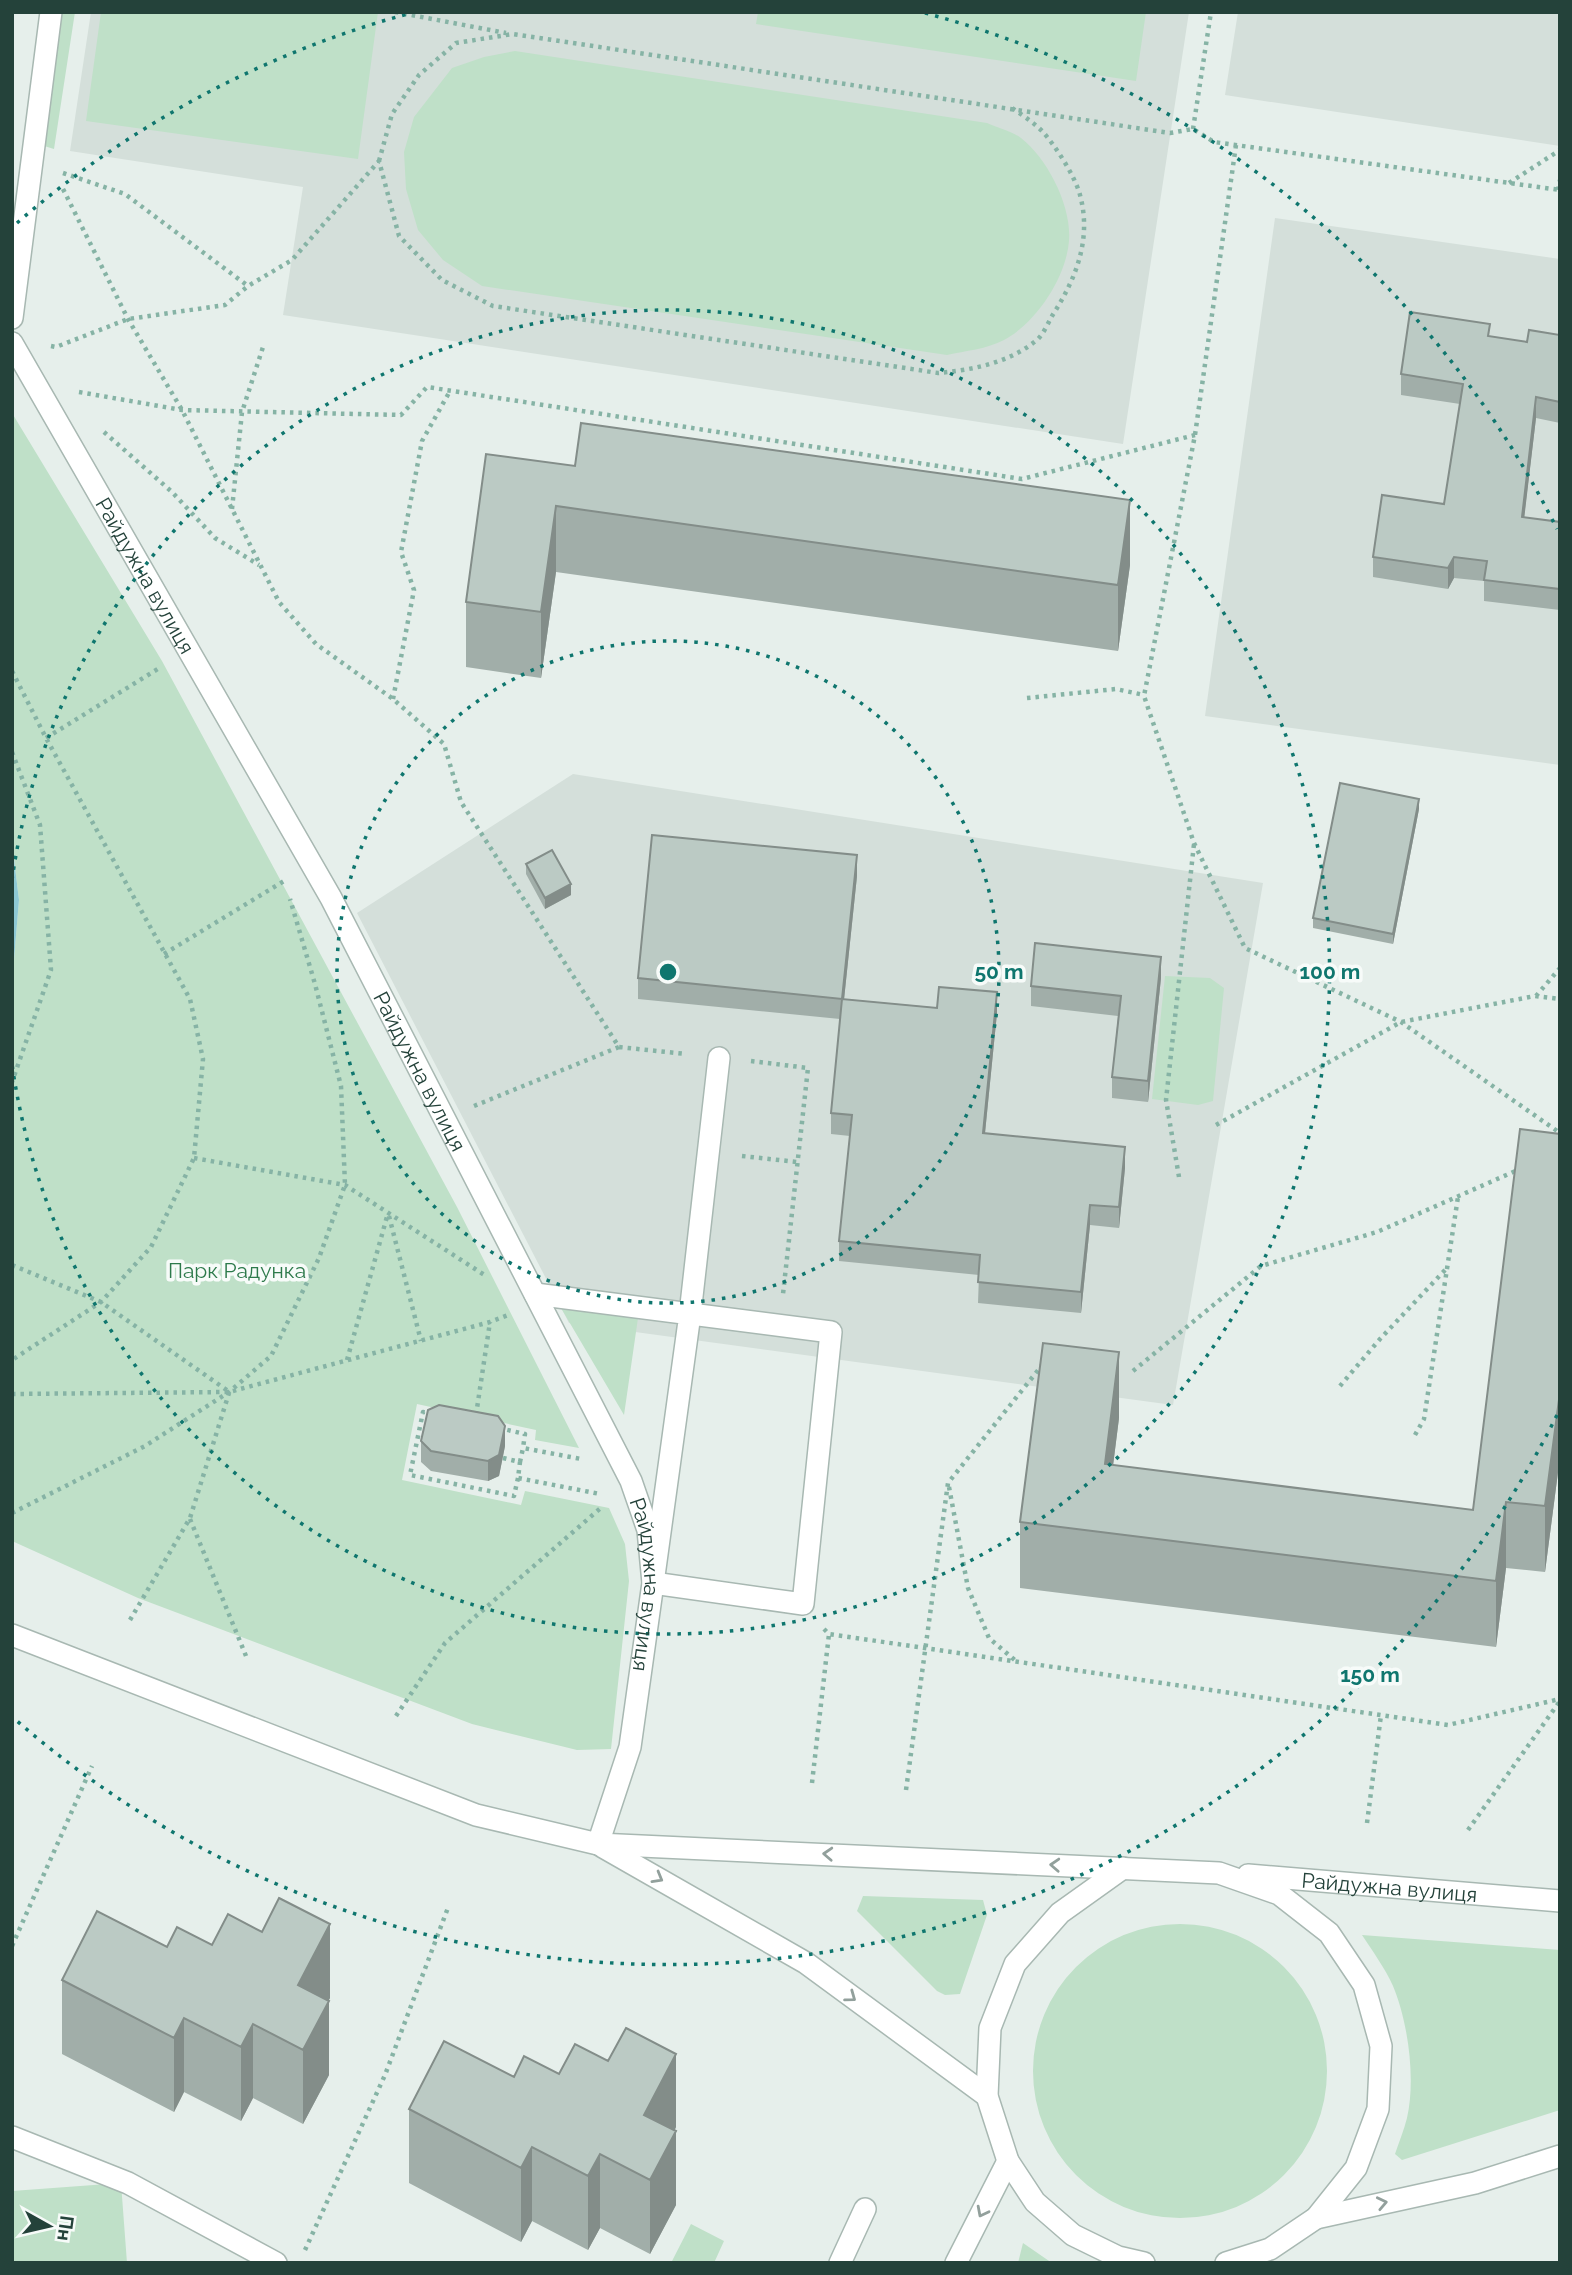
<svg xmlns="http://www.w3.org/2000/svg" width="1572" height="2275" font-family="Raleway,sans-serif">
<style>
.built{fill:#d4dfda}
.green{fill:#bfe0c8}
.water{fill:#8ec9d4}
.lines{fill:none;stroke-linecap:round;stroke-linejoin:round}
.service-casing{stroke:#a8b8b2;stroke-width:24}
.minor-casing{stroke:#a8b8b2;stroke-width:24}
.tertiary-casing{stroke:#a8b8b2;stroke-width:24}
.path{stroke:#86b3a5;stroke-width:4.5;stroke-dasharray:3.5 5;stroke-linecap:butt}
.service{stroke:#fff;stroke-width:21}
.minor{stroke:#fff;stroke-width:21}
.tertiary{stroke:#fff;stroke-width:21}
.wall{fill:#a1aea9}
.shaded-wall{fill:#838d89}
.building{fill:#bbcac4;stroke:#838d89;stroke-width:2}
.oneway{stroke:#92a09c}
.ring{fill:none;stroke:#0f766e;stroke-width:3.5;stroke-dasharray:3.5 7}
.labels{text-anchor:middle;dominant-baseline:central;stroke-width:7;stroke-linejoin:round;paint-order:stroke}
.street-label{font-size:21px;fill:#24423a;stroke:#f7fbf9}
.park-label{font-size:21px;fill:#2d7a4b;stroke:#f7fbf9}
.centre{fill:#0f766e;stroke:#f7fbf9;stroke-width:3.5}
.ring-label{font-size:21px;text-anchor:middle;font-weight:bold;fill:#0f766e;stroke:#f7fbf9;stroke-width:7;stroke-linejoin:round;paint-order:stroke}
</style>
<rect width="100%" height="100%" fill="#e6efeb"/>
<path class="built" d="M 91,12 L 1189,12 L 1123,444 L 283,315 L 303,187 L 70,151 Z
M 1238,12 L 1560,12 L 1560,146 L 1225,95 Z
M 1275,218 L 1560,259 L 1560,765 L 1205,716 Z
M 573,774 L 1263,883 L 1173,1405 L 569,1323 L 357,913 Z"/>
<path class="green" d="M 61,12 L 75,12 L 54,149 L 41,145 Z
M 101,12 L 378,12 L 358,159 L 86,121 Z
M 758,12 L 1146,12 L 1136,81 L 756,24 Z
M 515,51 L 987,123 C 997,128 1012,131 1021,138 C 1048,159 1072,207 1069,241 C 1066,278 1036,323 1004,340 C 987,349 965,351 947,355 L 482,286 L 443,260 L 418,230 L 406,189 L 404,152 L 414,117 L 452,68 L 484,57 Z
M 12,413 L 162,661 L 457,1207 L 579,1448 L 535,1440 L 536,1430 L 417,1404 L 402,1480 L 521,1505 L 525,1491 L 609,1508 L 625,1544 L 629,1581 L 611,1749 L 577,1750 L 472,1724 L 138,1598 L 12,1541 L 12,983 L 19,900 L 12,843 Z
M 1165,976 L 1210,978 L 1224,988 L 1213,1101 L 1198,1105 L 1152,1099 Z
M 561,1308 L 638,1318 L 624,1415 Z
M 863,1896 L 983,1900 L 987,1915 L 960,1994 L 945,1995 L 937,1991 L 857,1911 Z
M1033 2071a147 147 0 1 1 294 0a147 147 0 1 1-294 0Z
M 1362,1935 L 1560,1950 L 1560,2110 L 1402,2160 L 1395,2154 C 1399,2142 1404,2130 1407,2118 C 1416,2079 1408,2022 1393,1986 C 1385,1968 1373,1952 1362,1935 Z
M 121,2183 L 127,2263 L 12,2263 L 12,2191 Z
M 691,2224 L 724,2241 L 714,2263 L 671,2263 Z
M 1023,2243 L 1052,2263 L 1018,2263 Z"/>
<path class="water" d="M 12,843 L 19,900 L 12,983 Z"/>
<g class="lines">
<defs>
<path id="service" d="M 12,318 L 51,12
M 535,1294 L 831,1332 L 803,1604 L 653,1583 L 690,1314 L 719,1058
M 12,2137 L 128,2183 L 276,2263
M 840,2263 L 865,2209"/>
<g id="minor">
<path id="s1" d="M 12,343 L 331,898 L 631,1481 L 648,1530 L 653,1583 L 630,1747 L 598,1844"/>
</g>
<g id="tertiary">
<path d="M 12,1635 L 476,1815 L 598,1844 L 1219,1873 L 1279,1894 L 1329,1933 L 1364,1985 L 1381,2046 L 1378,2109 L 1356,2168 L 1316,2218 L 1270,2249 L 1226,2263"/>
<path d="M 603,1847 L 806,1963 L 987,2096"/>
<path d="M 1123,1868 L 1060,1913 L 1015,1964 L 990,2028 L 987,2096 L 1008,2161 L 1035,2202 L 1073,2235 L 1118,2257 L 1144,2263"/>
<path id="s2" d="M 1248,1875 L 1560,1901"/>
<path d="M 1316,2218 L 1475,2183 L 1560,2156"/>
<path d="M 956,2263 L 1008,2161"/>
</g>
</defs>
<use href="#service" class="service-casing"/>
<use href="#minor" class="minor-casing"/>
<use href="#tertiary" class="tertiary-casing"/>
<path class="path" d="M 395,12 L 506,33
M 1193,129 L 1211,12
M 1236,145 L 1195,435 L 1144,696 L 1194,843 L 1245,948 L 1401,1022 L 1560,1133
M 379,161 L 392,114 L 419,75 L 456,43 L 513,34 L 1170,133 L 1193,129 L 1214,142 L 1560,190
M 63,173 L 125,194 L 248,286
M 1509,183 L 1560,150
M 63,189 L 128,319 L 182,410 L 279,602 L 316,644 L 393,699 L 444,744 L 461,802 L 619,1047 L 686,1054
M 1558,190 L 1560,180
M 51,346 L 56,347 L 128,319 L 225,305 L 248,286 L 292,260 L 379,161 L 399,236 L 442,280 L 493,306 L 938,373 C 972,370 1010,363 1038,339 C 1044,333 1048,323 1052,316 C 1076,279 1092,239 1080,195 C 1075,176 1055,145 1042,131 C 1033,122 1022,115 1012,108
M 79,392 L 182,410 L 401,415 L 427,387 L 1022,479 L 1195,435
M 104,432 L 172,492 L 215,538 L 259,565
M 232,509 L 242,412 L 263,347
M 12,671 L 46,738 L 190,999 L 203,1059 L 194,1158 L 151,1247 L 101,1302 L 12,1360
M 1027,698 L 1116,689 L 1144,695
M 393,699 L 414,590 L 401,552 L 422,441 L 450,391
M 46,738 L 161,667
M 12,752 L 40,825 L 51,970 L 12,1082
M 164,954 L 284,881
M 1536,996 L 1560,968
M 751,1061 L 808,1068 L 783,1294
M 474,1106 L 619,1047
M 1216,1125 L 1401,1022 L 1535,996 L 1560,999
M 742,1156 L 797,1162
M 194,1158 L 345,1185 L 486,1276
M 1179,1177 L 1166,1100 L 1194,844
M 389,1216 L 421,1341
M 12,1265 L 101,1302 L 228,1391
M 347,1360 L 388,1213
M 1133,1371 L 1261,1266 L 1377,1232 L 1520,1169
M 1340,1386 L 1380,1339 L 1446,1269
M 12,1394 L 229,1392 L 490,1322 L 508,1315
M 433,1414 L 423,1412 L 410,1475 L 514,1496 L 518,1478
M 476,1415 L 490,1322
M 499,1428 L 525,1434 L 523,1448
M 1415,1435 L 1424,1419 L 1458,1197
M 503,1458 L 520,1462 L 518,1478 L 600,1494
M 520,1462 L 523,1448 L 581,1459
M 949,1487 L 968,1588 L 989,1638 L 1017,1662
M 12,1513 L 145,1446 L 229,1392 L 271,1356 L 319,1258 L 345,1185 L 341,1086 L 315,984 L 290,899
M 190,1519 L 246,1656
M 130,1620 L 190,1518 L 229,1393
M 824,1629 L 829,1634 L 1448,1725 L 1560,1699
M 396,1716 L 445,1643 L 603,1506
M 812,1783 L 829,1634
M 906,1790 L 948,1483 L 1043,1364
M 1367,1823 L 1381,1715
M 1468,1830 L 1560,1701
M 12,1946 L 92,1766
M 305,2250 L 385,2075 L 449,1905"/>
<use href="#service" class="service"/>
<use href="#minor" class="minor"/>
<use href="#tertiary" class="tertiary"/>
</g>
<path class="wall" d="M 1560,335 L 1560,423 L 1536,418 L 1524,517 L 1560,522 L 1560,610 L 1484,601 L 1484,581 L 1454,578 L 1448,589 L 1373,577 L 1373,557 L 1444,504 L 1460,404 L 1401,395 L 1401,374 L 1490,337 L 1527,342 Z
M 486,454 L 1130,565 L 1118,651 L 556,572 L 541,678 L 466,667 L 466,602 Z
M 1419,809 L 1393,944 L 1313,928 L 1313,918 Z
M 526,864 L 571,895 L 545,909 L 526,874 Z
M 857,876 L 844,999 L 997,1013 L 985,1133 L 1125,1168 L 1119,1228 L 1090,1225 L 1081,1313 L 978,1303 L 979,1275 L 839,1261 L 839,1241 L 850,1136 L 831,1134 L 831,1113 L 840,1019 L 638,999 L 638,978 Z
M 1161,978 L 1148,1102 L 1112,1098 L 1112,1077 L 1118,1016 L 1031,1006 L 1031,986 Z
M 1560,1134 L 1560,1457 L 1545,1572 L 1506,1568 L 1496,1647 L 1020,1588 L 1020,1522 L 1119,1418 L 1113,1465 L 1473,1510 Z
M 421,1441 L 505,1446 L 499,1476 L 488,1481 L 431,1471 L 421,1462 Z
M 212,1945 L 330,1998 L 328,2001 L 329,2075 L 303,2124 L 253,2098 L 241,2121 L 184,2092 L 174,2112 L 62,2054 L 62,1980 L 167,1947 Z
M 559,2074 L 676,2127 L 675,2130 L 676,2205 L 650,2254 L 600,2228 L 588,2250 L 532,2221 L 521,2242 L 409,2183 L 409,2109 L 514,2077 Z"/>
<path class="shaded-wall" d="M 1536,397 L 1536,418 L 1522,537 L 1522,517 Z
M 1130,500 L 1130,565 L 1118,651 L 1118,585 Z
M 556,506 L 556,572 L 541,678 L 541,612 Z
M 1454,557 L 1454,578 L 1448,589 L 1448,568 Z
M 1419,799 L 1419,809 L 1393,944 L 1393,934 Z
M 857,855 L 857,876 L 842,1019 L 842,999 Z
M 571,884 L 571,895 L 545,909 L 545,898 Z
M 1161,957 L 1161,978 L 1148,1102 L 1148,1081 Z
M 997,992 L 997,1013 L 983,1153 L 983,1133 Z
M 1125,1147 L 1125,1168 L 1119,1228 L 1119,1207 Z
M 1090,1205 L 1090,1225 L 1081,1313 L 1081,1292 Z
M 1119,1352 L 1119,1418 L 1105,1530 L 1105,1464 Z
M 1560,1392 L 1560,1457 L 1545,1572 L 1545,1506 Z
M 505,1426 L 505,1446 L 499,1476 L 488,1481 L 488,1461 Z
M 1506,1502 L 1506,1568 L 1496,1647 L 1496,1581 Z
M 330,1924 L 330,1998 L 302,2050 L 298,1985 Z
M 329,2001 L 329,2075 L 303,2124 L 303,2050 Z
M 184,2018 L 184,2092 L 174,2112 L 174,2038 Z
M 253,2024 L 253,2098 L 241,2121 L 241,2047 Z
M 676,2054 L 676,2127 L 649,2180 L 644,2115 Z
M 676,2131 L 676,2205 L 650,2254 L 650,2180 Z
M 532,2147 L 532,2221 L 521,2242 L 521,2168 Z
M 600,2154 L 600,2228 L 588,2250 L 588,2176 Z"/>
<path class="building" d="M 1410,312 L 1490,324 L 1488,336 L 1527,342 L 1529,330 L 1560,335 L 1560,402 L 1536,397 L 1522,517 L 1560,522 L 1560,589 L 1484,580 L 1487,561 L 1454,557 L 1448,568 L 1373,557 L 1382,495 L 1444,504 L 1463,384 L 1401,374 Z
M 581,423 L 1130,500 L 1118,585 L 556,506 L 541,612 L 466,602 L 486,454 L 575,466 Z
M 1340,783 L 1419,799 L 1393,934 L 1313,918 Z
M 652,835 L 857,855 L 842,999 L 638,978 Z
M 552,850 L 571,884 L 545,898 L 526,864 Z
M 1035,943 L 1161,957 L 1148,1081 L 1112,1077 L 1121,996 L 1031,986 Z
M 939,987 L 997,992 L 983,1133 L 1125,1147 L 1119,1207 L 1090,1205 L 1081,1292 L 978,1282 L 980,1255 L 839,1241 L 852,1115 L 831,1113 L 842,999 L 937,1008 Z
M 1520,1129 L 1560,1134 L 1560,1392 L 1545,1506 L 1506,1502 L 1496,1581 L 1020,1522 L 1043,1343 L 1119,1352 L 1105,1464 L 1473,1510 Z
M 439,1405 L 498,1416 L 505,1426 L 499,1455 L 488,1461 L 431,1451 L 421,1441 L 428,1410 Z
M 279,1898 L 330,1924 L 298,1985 L 329,2001 L 303,2050 L 253,2024 L 241,2047 L 184,2018 L 174,2038 L 62,1980 L 97,1911 L 167,1947 L 177,1927 L 212,1945 L 228,1914 L 262,1932 Z
M 626,2028 L 676,2054 L 644,2115 L 676,2131 L 650,2180 L 600,2154 L 588,2176 L 532,2147 L 521,2168 L 409,2109 L 444,2041 L 514,2077 L 524,2056 L 559,2074 L 575,2044 L 608,2061 Z"/>
<defs><path id="oneway-chevron" d="M-2-3.5L2.5 0L-2 3.5" fill="none" stroke-width="1.6" stroke-linecap="round" stroke-linejoin="round" transform="scale(1.75)"/></defs>
<g class="oneway">
<use href="#oneway-chevron" transform="translate(828 1854) rotate(-177)"/>
<use href="#oneway-chevron" transform="translate(1055 1865) rotate(-177)"/>
<use href="#oneway-chevron" transform="translate(658 1878) rotate(30)"/>
<use href="#oneway-chevron" transform="translate(851 1997) rotate(36)"/>
<use href="#oneway-chevron" transform="translate(1382 2203) rotate(-12)"/>
<use href="#oneway-chevron" transform="translate(982 2212) rotate(117)"/>
</g>
<g class="ring">
<circle cx="668" cy="972" r="331"/>
<path d="M12 880A662 662 0 1 1 12 1064"/>
<path d="M1557 1415A993 993 0 0 1 17 1721M17 223A993 993 0 0 1 411 13M925 13A993 993 0 0 1 1557 529"/>
</g>
<g class="labels">
<g class="street-label">
<text stroke="none"><textPath href="#s1" startOffset="268">Райдужна вулиця</textPath></text>
<text stroke="none"><textPath href="#s1" startOffset="835">Райдужна вулиця</textPath></text>
<text stroke="none"><textPath href="#s1" startOffset="1402">Райдужна вулиця</textPath></text>
<text stroke="none"><textPath href="#s2" startOffset="142">Райдужна вулиця</textPath></text>
</g>
<g class="park-label">
<text x="237" y="1270">Парк Радунка</text>
</g>
</g>
<circle cx="668" cy="972" r="10" class="centre"/>
<g class="ring-label">
<text x="999" y="979">50 m</text>
<text x="1330" y="979">100 m</text>
<text x="1370" y="1682">150 m</text>
</g>
<rect width="1572" height="2275" fill="none" stroke="#24423a" stroke-width="28"/>
<g transform="translate(49 2226) rotate(98)" stroke="#f7fbf9" stroke-width="5" paint-order="stroke">
<path d="M0-5L12 26L0 18L-12 26Z" fill="#24423a"/>
<text y="-10" font-size="19" font-weight="bold" text-anchor="middle" fill="#24423a">Пн</text>
</g>
</svg>
